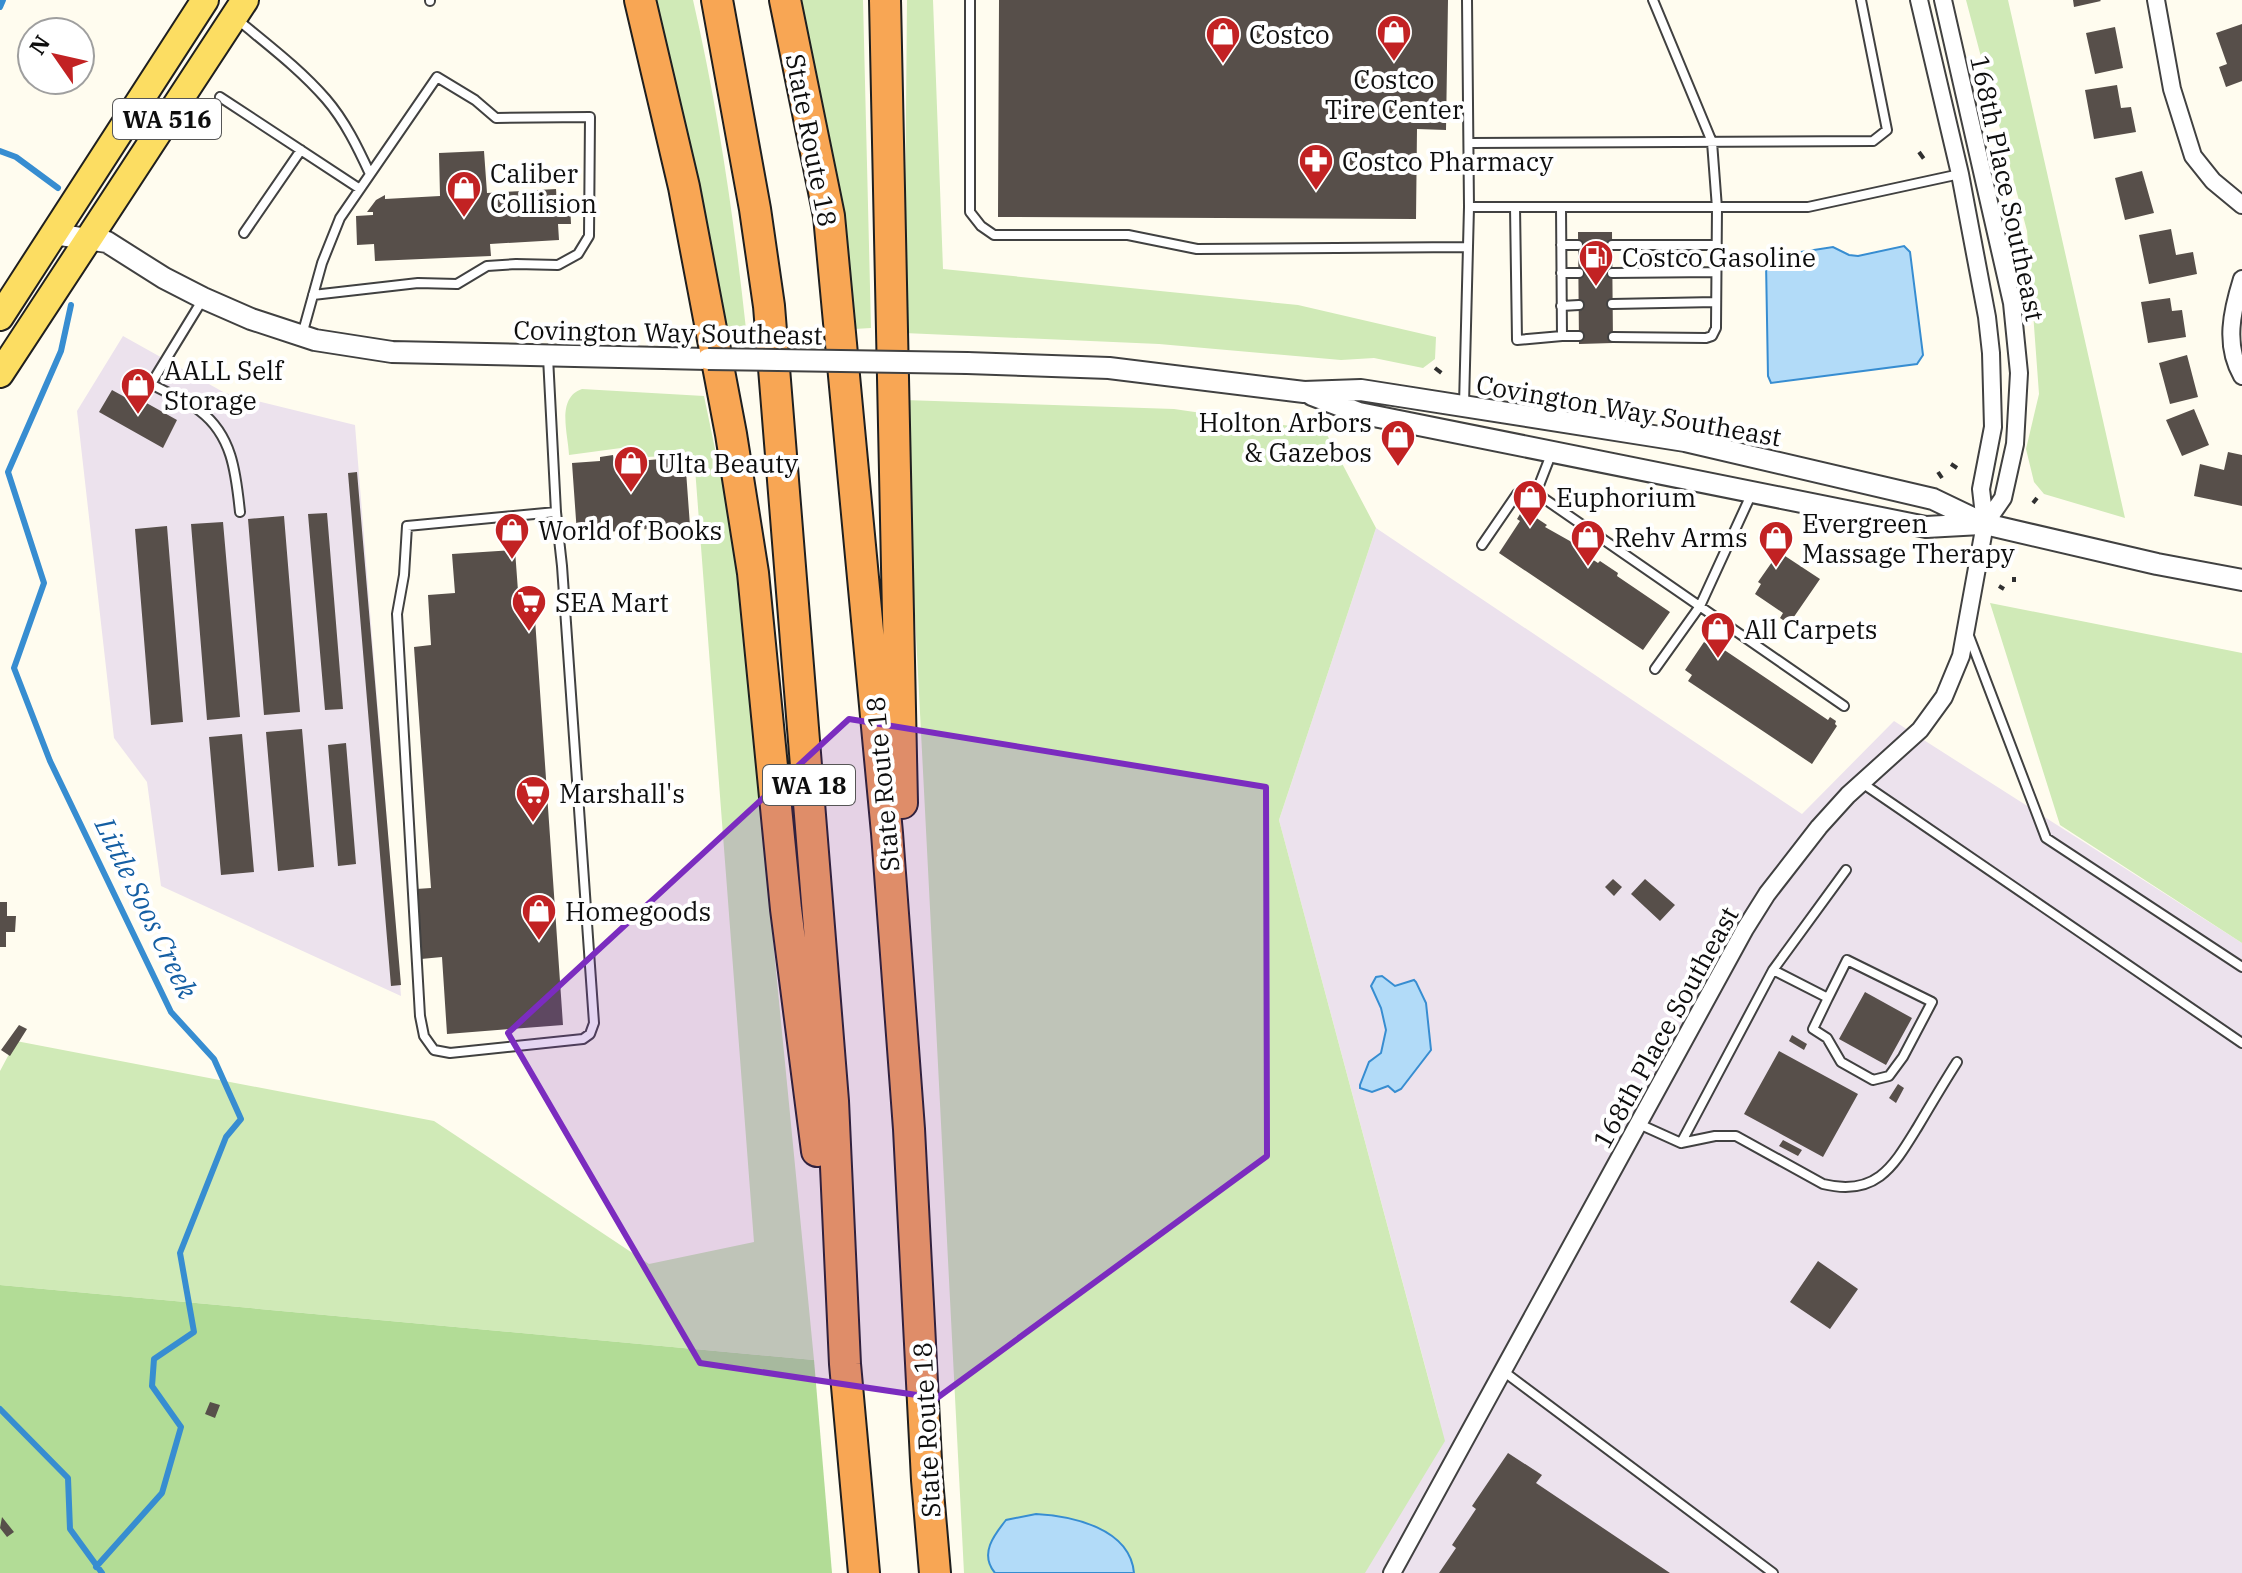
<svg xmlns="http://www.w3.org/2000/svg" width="2242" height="1573" font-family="'IBM Plex Serif',serif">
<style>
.industrial{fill:#ece2ed}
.green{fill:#d0eab7}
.forest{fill:#b2dc96}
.water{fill:#b2dbf8;stroke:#378dd1;stroke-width:2}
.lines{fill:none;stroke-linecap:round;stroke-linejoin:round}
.stream{stroke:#378dd1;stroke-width:6}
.building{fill:#574f4a}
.service-casing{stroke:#414141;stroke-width:12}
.minor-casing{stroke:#414141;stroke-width:20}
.tertiary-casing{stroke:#414141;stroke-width:24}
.primary-casing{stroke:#1f1f1f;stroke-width:30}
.motorway-casing{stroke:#1f1f1f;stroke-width:34}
.path{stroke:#303030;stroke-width:4;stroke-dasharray:8 4;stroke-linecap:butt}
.service{stroke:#fff;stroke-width:8}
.minor{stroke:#fff;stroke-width:16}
.tertiary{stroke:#fff;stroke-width:20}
.primary{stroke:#fcdd62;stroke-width:26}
.motorway{stroke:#f8a654;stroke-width:30}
.tertiary-bridge-casing{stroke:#414141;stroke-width:24;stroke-linecap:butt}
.tertiary-bridge{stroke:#fff;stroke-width:20}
.marked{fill:#7b2cbf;fill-opacity:0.2;stroke:#7b2cbf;stroke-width:6;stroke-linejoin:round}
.labels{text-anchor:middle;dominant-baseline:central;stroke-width:8;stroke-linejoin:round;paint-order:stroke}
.shield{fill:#fff;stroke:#565656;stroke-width:2}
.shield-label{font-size:24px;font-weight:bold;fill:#0e0e0e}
.poi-label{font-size:26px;fill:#0e0e0e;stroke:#fff;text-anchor:start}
.street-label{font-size:26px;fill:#0e0e0e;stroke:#fff}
.water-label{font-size:28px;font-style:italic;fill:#145ea3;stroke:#fff}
</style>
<rect width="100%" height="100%" fill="#fffcef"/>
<path class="industrial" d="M 123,336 L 225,393 L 355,425 L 401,996 L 161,886 L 147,782 L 114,738 L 77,411 Z
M 1376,528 L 1802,814 L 1894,721 L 2242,943 L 2242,1573 L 1354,1573 L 1439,1418 L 1279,820 Z"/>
<path class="green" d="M 649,0 L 693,0 C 718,108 734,219 746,329 L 723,326 Z
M 801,0 L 863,0 L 871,328 L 854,329 L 828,137 Z
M 907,0 L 933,0 L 943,269 L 1298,305 L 1436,337 L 1435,359 L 1423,368 L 1374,358 L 1341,360 L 1159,344 L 904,333 Z
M 1966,0 L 2008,0 L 2125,518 L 2044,494 L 2034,482 L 2026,449 L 2039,394 L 2027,231 Z
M 582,389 L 704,396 L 734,540 L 814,1360 L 0,1285 L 0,1071 L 16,1041 L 434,1121 L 649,1264 L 754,1242 L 694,455 L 621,458 L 621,448 L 569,455 C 568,433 556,398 582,389 Z
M 904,400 L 1174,409 L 1325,431 L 1376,528 L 1279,820 L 1445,1441 L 1365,1573 L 964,1573 Z
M 1990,603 L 2242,653 L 2242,943 L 2060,825 Z"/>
<path class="forest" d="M 0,1285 L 814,1360 L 832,1573 L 0,1573 Z"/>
<path class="water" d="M 1904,246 L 1910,252 L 1923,355 L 1917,364 L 1771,383 L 1768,376 L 1766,262 L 1775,256 L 1833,247 L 1849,255 L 1858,256 Z
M 1382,976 L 1395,986 L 1414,980 L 1416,982 L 1426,1003 L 1431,1050 L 1401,1089 L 1395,1092 L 1388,1086 L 1372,1092 L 1360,1088 L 1360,1085 L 1369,1062 L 1381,1053 L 1386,1030 L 1381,1008 L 1371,986 L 1376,977 Z
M 1036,1514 C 1072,1516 1130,1528 1134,1573 L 995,1573 C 979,1554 994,1535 1006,1520 Z"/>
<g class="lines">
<path class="stream" d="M 0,7 L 3,0
M 0,151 L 16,157 L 58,188
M 71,305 L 61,351 L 8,472 L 44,583 L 14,668 L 50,761 L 171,1012 L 214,1059 L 241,1119 L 226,1137 L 180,1253 L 194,1332 L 154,1359 L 152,1386 L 181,1427 L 162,1493 L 96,1567
M 0,1409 L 68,1478 L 70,1529 L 102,1573"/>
</g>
<path class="building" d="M 999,0 L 1448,0 L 1446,130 L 1417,129 L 1416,219 L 998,217 Z
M 2073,0 L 2100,0 L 2101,1 L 2074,7 Z
M 2242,24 L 2242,81 L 2226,87 L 2219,67 L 2227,64 L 2216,33 Z
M 2115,27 L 2123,68 L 2095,74 L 2086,33 Z
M 2117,85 L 2121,108 L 2131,107 L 2136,132 L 2094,139 L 2085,90 Z
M 484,151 L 487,193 L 556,189 L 557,204 L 570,203 L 571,224 L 558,224 L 559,240 L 490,244 L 491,256 L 375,261 L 374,244 L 357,245 L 356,216 L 373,215 L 373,212 L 367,212 L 376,200 L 385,195 L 385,199 L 440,196 L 439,153 Z
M 2142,171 L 2154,213 L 2125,220 L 2115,178 Z
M 2171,229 L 2176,255 L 2193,252 L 2197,274 L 2149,284 L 2139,235 Z
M 1578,232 L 1612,232 L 1613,343 L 1579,344 Z
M 2170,298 L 2172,311 L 2182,310 L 2186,337 L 2148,343 L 2141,302 Z
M 2187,355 L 2198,397 L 2170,404 L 2159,363 Z
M 112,390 L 132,401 L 134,396 L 177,420 L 163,448 L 99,412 Z
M 2194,409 L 2209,445 L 2182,456 L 2166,420 Z
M 2228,452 L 2242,455 L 2242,506 L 2194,496 L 2200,464 L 2224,470 Z
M 613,455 L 614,463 L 685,457 L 690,526 L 577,534 L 572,463 L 600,461 L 600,457 Z
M 357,472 L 401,985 L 391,986 L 348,473 Z
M 1523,509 L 1547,525 L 1545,527 L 1577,545 L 1575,548 L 1598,563 L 1600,561 L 1618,573 L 1617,576 L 1670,612 L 1643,650 L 1499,553 L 1520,521 L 1517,519 Z
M 327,513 L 343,709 L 325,710 L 308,514 Z
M 284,516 L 300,712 L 264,715 L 248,519 Z
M 223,522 L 240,717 L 207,720 L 191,524 Z
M 167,526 L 183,722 L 151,725 L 135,529 Z
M 515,550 L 518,591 L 533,590 L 563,1025 L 447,1034 L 442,957 L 421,959 L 416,889 L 431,888 L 414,647 L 431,645 L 428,595 L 455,593 L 452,554 Z
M 1782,554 L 1820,579 L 1789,624 L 1780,618 L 1783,613 L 1755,594 L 1761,584 L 1758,582 L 1772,562 L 1775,564 Z
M 1704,642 L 1711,647 L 1714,643 L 1828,720 L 1830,717 L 1836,721 L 1835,724 L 1837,726 L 1812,764 L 1688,681 L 1692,675 L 1685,670 Z
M 302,729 L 314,867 L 278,871 L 266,732 Z
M 242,734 L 254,872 L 221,875 L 209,737 Z
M 346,743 L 356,864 L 338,866 L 328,745 Z
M 1613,879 L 1622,887 L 1614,896 L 1605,887 Z
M 1645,879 L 1675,905 L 1660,921 L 1631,894 Z
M 0,902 L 7,902 L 7,916 L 16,916 L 15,932 L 6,932 L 6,947 L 0,947 Z
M 1865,992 L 1912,1018 L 1886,1065 L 1839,1039 Z
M 19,1025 L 27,1029 L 10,1056 L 1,1050 Z
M 1792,1035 L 1807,1044 L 1804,1050 L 1789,1041 Z
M 1779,1051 L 1858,1094 L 1823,1157 L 1744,1114 Z
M 1898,1084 L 1904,1088 L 1896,1103 L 1889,1098 Z
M 1783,1140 L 1802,1150 L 1798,1156 L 1779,1146 Z
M 1818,1261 L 1858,1289 L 1830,1329 L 1790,1302 Z
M 210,1402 L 220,1405 L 215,1418 L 205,1414 Z
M 1508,1453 L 1542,1475 L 1536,1483 L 1670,1573 L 1439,1573 L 1456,1548 L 1452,1545 L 1476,1509 L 1472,1506 Z
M 2,1517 L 14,1532 L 7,1537 L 0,1528 Z"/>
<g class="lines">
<defs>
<path id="service" d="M 970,0 L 970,212 L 981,226 L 994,235 L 1128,235 L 1197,249 L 1466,247
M 1467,0 L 1469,207
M 430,1 L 430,0
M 238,20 C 268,45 300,69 326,99 C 345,121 358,148 370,174
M 220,97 L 360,189
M 1470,143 L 1873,141 L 1887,130 L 1861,0
M 1515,207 L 1517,340 L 1562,336
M 1561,207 L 1562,336 L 1579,336
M 244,233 L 301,150
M 1561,245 L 1578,245
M 1612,245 L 1717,245
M 1561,273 L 1579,273
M 1612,273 L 1716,272
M 203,299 L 151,384 C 167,393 186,400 200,411 C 233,436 236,475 240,512
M 1612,304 L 1716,302
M 1561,306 L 1579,305
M 302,335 L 322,263 L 340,218 L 437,77 L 475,100 L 496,118 L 590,117 L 589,236 L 578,254 L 558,265 L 516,264 L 487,266 L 457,284 L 418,283 L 313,295
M 1613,337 L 1706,338 L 1712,336 L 1716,328 L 1717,208 L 1712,142 L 1653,0
M 548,357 L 556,512
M 1464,405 L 1469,207 L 1808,207 L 1960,174
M 1536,493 L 1844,706
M 556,512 L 562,566 L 594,1023 L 590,1034 L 583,1039 L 450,1053 L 434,1050 L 424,1036 L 420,1016 L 397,614 L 404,575 L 407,526 Z
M 1482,545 L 1517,494 L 1522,490 L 1536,493 L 1552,452
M 1969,636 L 2046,838 L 2242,967
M 1655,669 L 1700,606 L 1751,495
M 1862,783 L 2242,1043
M 1773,970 L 1828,998 L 1847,960 L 1932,1002 L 1903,1057 L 1889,1076 L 1873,1080 L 1841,1062 L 1827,1038 L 1813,1029 L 1828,998
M 1639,1124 L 1681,1143 L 1715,1136 L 1736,1136 L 1823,1184 C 1876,1197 1893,1167 1917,1128 C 1930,1106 1943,1084 1957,1062
M 1681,1143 L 1773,970 L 1846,870
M 1503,1371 L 1773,1573"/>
<path id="minor" d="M 1943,0 L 2012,303 L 2019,373 L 2015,444 L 2003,498 L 1985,524
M 2156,0 L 2172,89 L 2193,156 L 2213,181 L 2242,205
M 2242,279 C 2232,311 2224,345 2242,376
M 1392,1573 L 1745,929 L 1767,894 L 1819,827 L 1848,795 L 1920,730 L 1944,697 L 1961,656 L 1985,524 L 1981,489 L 1993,427 L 1991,353 L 1987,317 L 1960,174 L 1919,0"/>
<path id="tertiary" d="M 54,234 L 107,242 L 164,278 L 203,298 L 251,319 L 315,340 L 392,352 L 708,359
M 967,363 L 1109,368 L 1304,392 L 1361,390 L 1685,441 L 1933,499 L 1985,524 L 2157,564 L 2242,580
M 1312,395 L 1359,413 L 1926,527 L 1981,524"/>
<path id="primary" d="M 0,317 L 205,0
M 0,374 L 245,0"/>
<path id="motorway" d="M 640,0 L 684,187 L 731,434 L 753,573 L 786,909 L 817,1151
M 717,0 L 755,209 L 769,306 L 833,1101 L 845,1364 L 864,1573
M 785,0 L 829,216 L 887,833 L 909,1129 L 927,1480 L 935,1573
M 885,0 L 902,803"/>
</defs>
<use href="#service" class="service-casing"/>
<use href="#minor" class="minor-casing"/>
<use href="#tertiary" class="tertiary-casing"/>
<use href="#primary" class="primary-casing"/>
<use href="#motorway" class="motorway-casing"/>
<path class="path" d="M 1919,152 L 1924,159
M 1435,368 L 1444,375
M 1951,464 L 1957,468
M 1938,472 L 1942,478
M 2033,503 L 2037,498
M 2014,577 L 2014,582
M 1999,586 L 2004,589"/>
<use href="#service" class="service"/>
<use href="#minor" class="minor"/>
<use href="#tertiary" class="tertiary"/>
<use href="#primary" class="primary"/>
<use href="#motorway" class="motorway"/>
<defs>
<path id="tertiary-bridge" d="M 708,359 L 967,363"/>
</defs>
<use href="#tertiary-bridge" class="tertiary-bridge-casing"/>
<use href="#tertiary-bridge" class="tertiary-bridge"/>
</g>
<path class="marked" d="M 849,719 L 1266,787 L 1267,1156 L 937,1398 L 700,1363 L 508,1033 Z"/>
<defs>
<symbol id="shop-pin" viewBox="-11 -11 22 30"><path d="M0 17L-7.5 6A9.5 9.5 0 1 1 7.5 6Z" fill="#c22223" stroke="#fff"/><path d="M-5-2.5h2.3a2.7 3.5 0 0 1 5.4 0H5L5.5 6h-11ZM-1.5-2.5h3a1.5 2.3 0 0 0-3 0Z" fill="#fff"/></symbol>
<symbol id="pharmacy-pin" viewBox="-11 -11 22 30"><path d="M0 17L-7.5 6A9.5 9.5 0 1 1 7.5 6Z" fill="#c22223" stroke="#fff"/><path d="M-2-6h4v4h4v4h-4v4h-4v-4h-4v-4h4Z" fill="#fff"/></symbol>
<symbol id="fuel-pin" viewBox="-11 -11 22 30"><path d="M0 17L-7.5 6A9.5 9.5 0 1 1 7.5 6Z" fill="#c22223" stroke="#fff"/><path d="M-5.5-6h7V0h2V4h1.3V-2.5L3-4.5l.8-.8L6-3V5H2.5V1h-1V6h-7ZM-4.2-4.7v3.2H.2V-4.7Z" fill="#fff"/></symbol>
<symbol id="supermarket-pin" viewBox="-11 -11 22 30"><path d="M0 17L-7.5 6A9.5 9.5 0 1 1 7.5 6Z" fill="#c22223" stroke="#fff"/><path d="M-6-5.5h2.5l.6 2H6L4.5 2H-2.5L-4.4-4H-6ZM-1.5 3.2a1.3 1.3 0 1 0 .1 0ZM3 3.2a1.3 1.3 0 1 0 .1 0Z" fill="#fff"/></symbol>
</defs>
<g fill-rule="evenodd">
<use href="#shop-pin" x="1374" y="12" width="40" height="54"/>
<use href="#shop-pin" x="1203" y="14" width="40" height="54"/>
<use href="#pharmacy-pin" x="1296" y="141" width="40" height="54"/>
<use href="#shop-pin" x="444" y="168" width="40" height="54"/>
<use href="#fuel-pin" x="1576" y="237" width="40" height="54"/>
<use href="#shop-pin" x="118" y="365" width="40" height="54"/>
<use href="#shop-pin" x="1378" y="417" width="40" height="54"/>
<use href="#shop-pin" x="611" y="443" width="40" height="54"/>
<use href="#shop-pin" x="1510" y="477" width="40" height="54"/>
<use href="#shop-pin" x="492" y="510" width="40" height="54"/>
<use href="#shop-pin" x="1568" y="517" width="40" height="54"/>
<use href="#shop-pin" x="1756" y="518" width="40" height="54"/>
<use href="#supermarket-pin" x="509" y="582" width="40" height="54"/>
<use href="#shop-pin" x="1698" y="609" width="40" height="54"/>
<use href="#supermarket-pin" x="513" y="773" width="40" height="54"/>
<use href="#shop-pin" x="519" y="891" width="40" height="54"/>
</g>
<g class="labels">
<g class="shield">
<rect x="113" y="99" width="108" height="40" rx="6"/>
<rect x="763" y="765" width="92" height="40" rx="6"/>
</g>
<g class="shield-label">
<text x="167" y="119">WA 516</text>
<text x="809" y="785">WA 18</text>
</g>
<g class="poi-label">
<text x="1249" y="34">Costco</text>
<text x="1394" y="79" text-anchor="middle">Costco<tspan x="1394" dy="30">Tire Center</tspan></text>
<text x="1342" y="161">Costco Pharmacy</text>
<text x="490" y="173">Caliber<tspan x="490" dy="30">Collision</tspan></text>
<text x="1622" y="257">Costco Gasoline</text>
<text x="164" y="370">AALL Self<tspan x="164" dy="30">Storage</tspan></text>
<text x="1372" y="422" text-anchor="end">Holton Arbors<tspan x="1372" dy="30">&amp; Gazebos</tspan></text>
<text x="657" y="463">Ulta Beauty</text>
<text x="1556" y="497">Euphorium</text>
<text x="1802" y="523">Evergreen<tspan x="1802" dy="30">Massage Therapy</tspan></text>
<text x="538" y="530">World of Books</text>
<text x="1614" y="537">Rehv Arms</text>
<text x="555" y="602">SEA Mart</text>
<text x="1744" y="629">All Carpets</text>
<text x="559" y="793">Marshall's</text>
<text x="565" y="911">Homegoods</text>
</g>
<g class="street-label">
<text transform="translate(812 140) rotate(79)">State Route 18</text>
<text transform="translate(2008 188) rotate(78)">168th Place Southeast</text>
<text transform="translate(668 332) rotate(1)">Covington Way Southeast</text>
<text transform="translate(1629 410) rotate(10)">Covington Way Southeast</text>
<text transform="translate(882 784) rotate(-95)">State Route 18</text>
<text transform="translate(1665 1027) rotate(-61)">168th Place Southeast</text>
<text transform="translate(926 1430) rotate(-93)">State Route 18</text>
</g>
<g class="water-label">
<text transform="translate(147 908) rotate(64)">Little Soos Creek</text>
</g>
</g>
<g transform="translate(56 56) rotate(304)"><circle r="38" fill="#ffffff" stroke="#9f9f9f" stroke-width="2"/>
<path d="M0-6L14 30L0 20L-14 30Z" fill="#c22223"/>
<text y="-12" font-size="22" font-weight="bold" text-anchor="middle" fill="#0e0e0e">N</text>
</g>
</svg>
